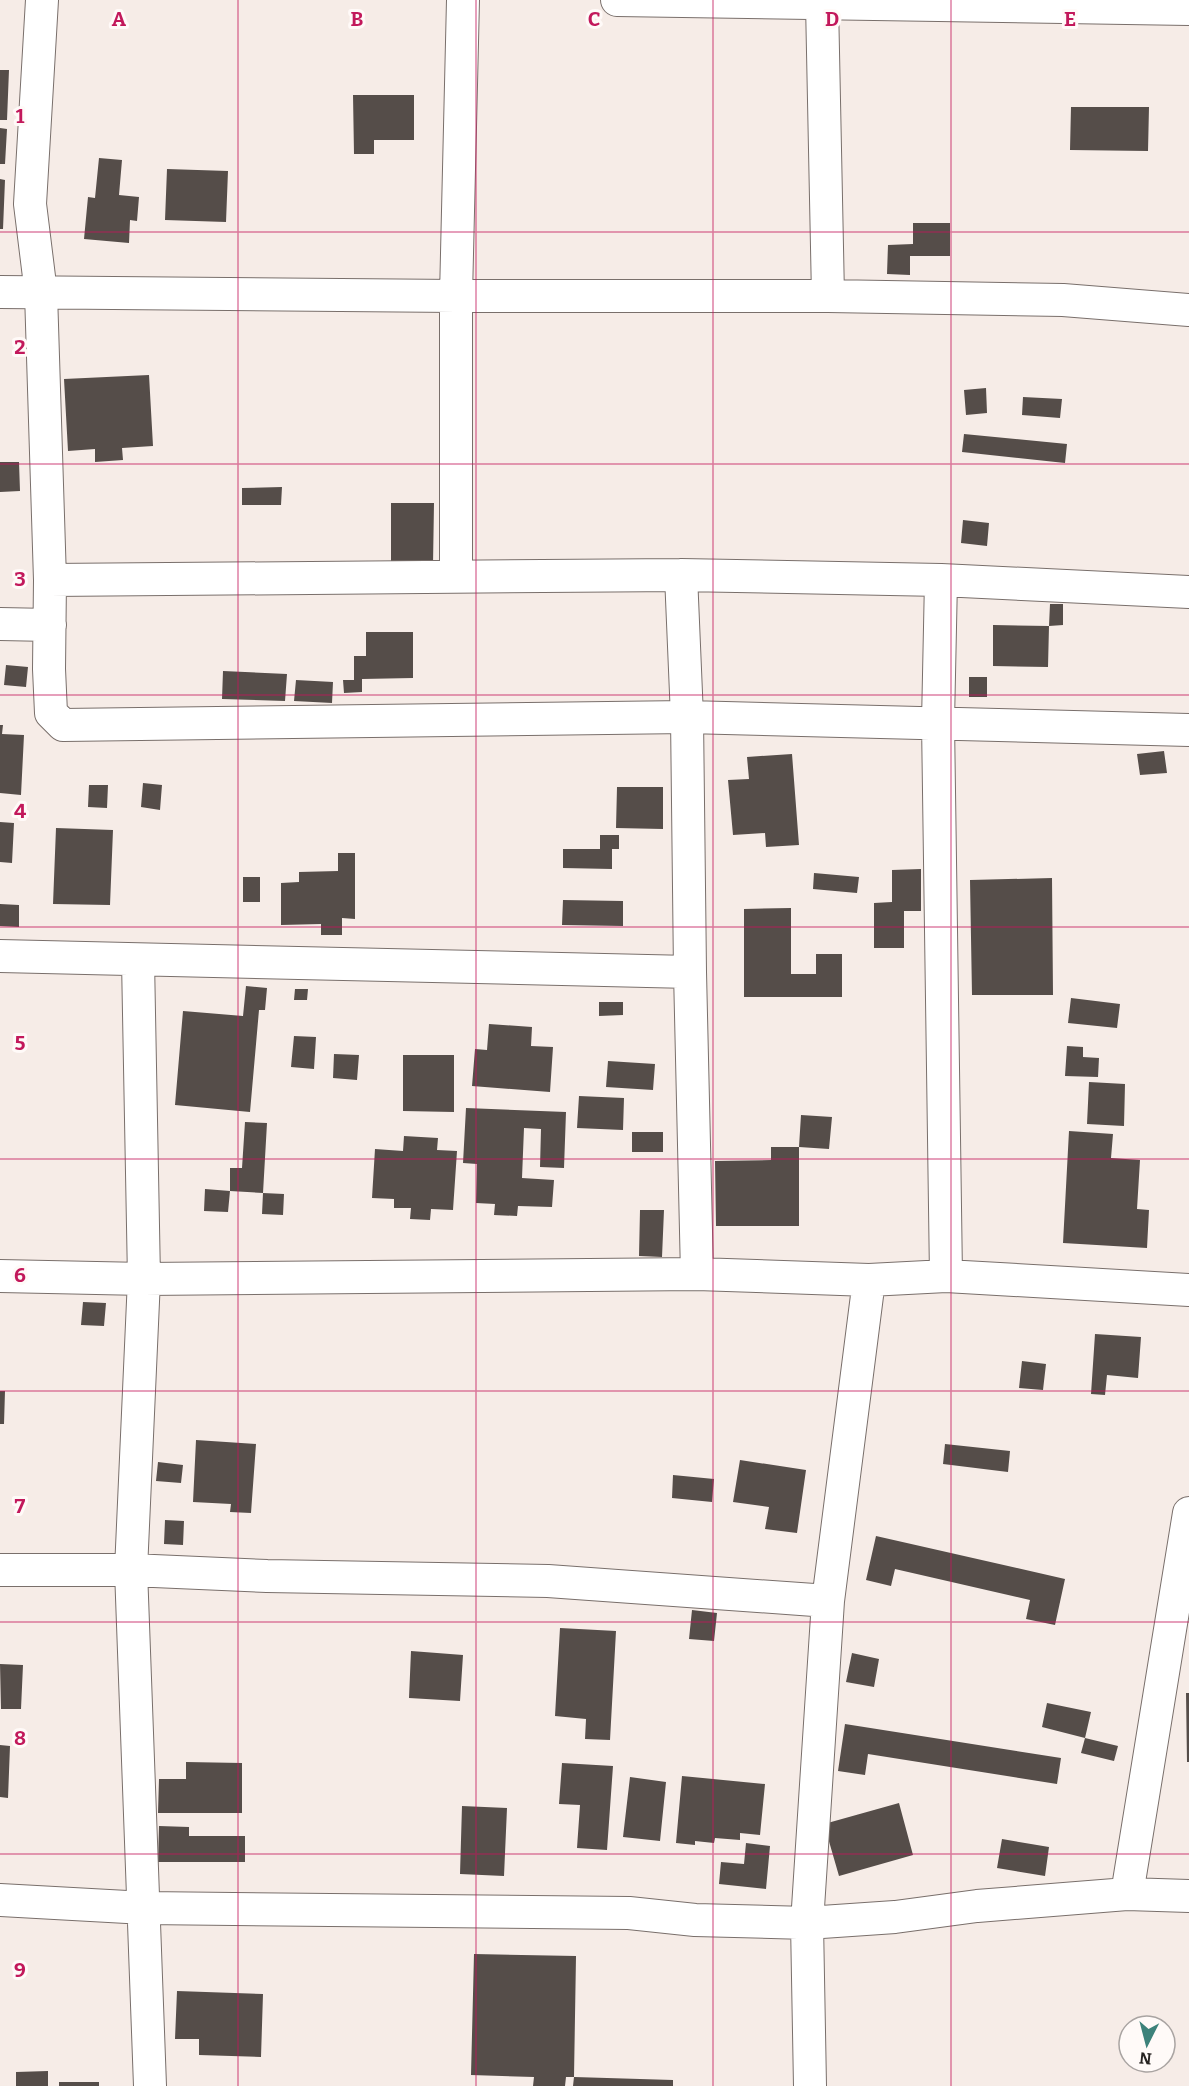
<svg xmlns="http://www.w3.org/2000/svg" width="1189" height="2086" font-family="Bitter,serif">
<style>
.building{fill:#554d49}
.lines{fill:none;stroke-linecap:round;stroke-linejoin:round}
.minor-casing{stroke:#796f6b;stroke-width:34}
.minor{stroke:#fff;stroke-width:32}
.grid{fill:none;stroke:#c2185b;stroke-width:1.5;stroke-opacity:0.55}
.grid-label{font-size:20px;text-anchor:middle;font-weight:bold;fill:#c2185b;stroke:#fffaf8;stroke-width:6;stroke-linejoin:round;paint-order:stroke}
</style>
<rect width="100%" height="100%" fill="#f6ece7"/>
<path class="building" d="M 0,70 L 9,70 L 7,120 L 0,120 Z
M 353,95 L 414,95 L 414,140 L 374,140 L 374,154 L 354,154 Z
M 1071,107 L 1149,107 L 1148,151 L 1070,150 Z
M 0,128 L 7,129 L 5,164 L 0,164 Z
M 99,158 L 122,160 L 119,195 L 139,197 L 137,221 L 130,220 L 129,243 L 84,239 L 88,197 L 95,198 Z
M 167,169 L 228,171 L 226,222 L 165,220 Z
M 0,179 L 5,180 L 3,229 L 0,229 Z
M 913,223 L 950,223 L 950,256 L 910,256 L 910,275 L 887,274 L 888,245 L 913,244 Z
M 149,375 L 153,446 L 122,448 L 123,460 L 95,462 L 95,449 L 68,451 L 64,379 Z
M 986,388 L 987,413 L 966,415 L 964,390 Z
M 1023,397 L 1062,399 L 1060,418 L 1022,415 Z
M 964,434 L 1067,444 L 1065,463 L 962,452 Z
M 0,462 L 19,462 L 20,491 L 0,492 Z
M 282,487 L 281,505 L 242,505 L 242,488 Z
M 391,503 L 434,503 L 433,565 L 391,565 Z
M 963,520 L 989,523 L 987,546 L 961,543 Z
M 1050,604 L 1063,604 L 1063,625 L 1049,626 Z
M 993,625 L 1049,626 L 1048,667 L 993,666 Z
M 366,632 L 413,632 L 413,678 L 362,679 L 362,692 L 344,693 L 343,680 L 354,680 L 354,656 L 366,656 Z
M 6,665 L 28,667 L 26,687 L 4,685 Z
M 223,671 L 287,674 L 285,701 L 222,699 Z
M 969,677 L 987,677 L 987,697 L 969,697 Z
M 296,680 L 333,682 L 332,703 L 294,701 Z
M 0,725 L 3,725 L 2,734 L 24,735 L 21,795 L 0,793 Z
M 1164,751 L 1167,773 L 1140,775 L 1137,754 Z
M 792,754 L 799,845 L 766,847 L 765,833 L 733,835 L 728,780 L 749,779 L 747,757 Z
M 143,783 L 162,785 L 160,810 L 141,807 Z
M 89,785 L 108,785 L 107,808 L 88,807 Z
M 617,787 L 663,787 L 663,829 L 616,828 Z
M 0,822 L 14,823 L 12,863 L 0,862 Z
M 56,828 L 113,830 L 110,905 L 53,904 Z
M 600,835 L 619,835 L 619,849 L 612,849 L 612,869 L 563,868 L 563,849 L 600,849 Z
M 338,853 L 355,853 L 355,919 L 342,918 L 342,935 L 321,935 L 321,924 L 281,925 L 281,883 L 299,882 L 299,872 L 338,871 Z
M 921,869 L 921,911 L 904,911 L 904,948 L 874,948 L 874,903 L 892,902 L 892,870 Z
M 814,873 L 859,877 L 857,893 L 813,889 Z
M 243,877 L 260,877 L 260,902 L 243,902 Z
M 1052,878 L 1053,995 L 972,995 L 970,880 Z
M 563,900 L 623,901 L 623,926 L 562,925 Z
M 0,904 L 19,905 L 19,927 L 0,926 Z
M 791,908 L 791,974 L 816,974 L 816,954 L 842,954 L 842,997 L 744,997 L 744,909 Z
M 246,986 L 267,988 L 265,1010 L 259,1010 L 250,1112 L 175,1105 L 183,1011 L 243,1016 Z
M 295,989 L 308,989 L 307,1000 L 294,1000 Z
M 1071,998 L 1120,1004 L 1117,1028 L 1068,1023 Z
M 599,1002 L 623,1002 L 623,1015 L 599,1016 Z
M 489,1024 L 532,1027 L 531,1046 L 553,1047 L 550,1092 L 472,1086 L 475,1049 L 487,1050 Z
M 294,1036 L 316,1037 L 314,1069 L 291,1067 Z
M 1067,1046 L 1083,1047 L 1083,1057 L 1099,1058 L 1098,1077 L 1065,1076 Z
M 334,1054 L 359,1055 L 357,1080 L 333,1078 Z
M 403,1055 L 454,1055 L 454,1112 L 403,1111 Z
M 608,1061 L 655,1064 L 653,1090 L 606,1087 Z
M 1089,1082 L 1125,1084 L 1124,1126 L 1087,1124 Z
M 579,1096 L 624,1098 L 623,1130 L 577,1128 Z
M 466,1108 L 566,1112 L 564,1168 L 540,1167 L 541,1129 L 524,1128 L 522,1178 L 554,1180 L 552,1207 L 518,1206 L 517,1216 L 494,1215 L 495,1204 L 476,1203 L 477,1164 L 463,1163 Z
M 801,1115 L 832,1117 L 829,1149 L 799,1147 Z
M 245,1122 L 267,1123 L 263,1193 L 230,1191 L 228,1212 L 204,1211 L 205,1189 L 230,1191 L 230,1168 L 242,1168 Z
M 1069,1131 L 1113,1134 L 1111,1158 L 1140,1160 L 1137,1209 L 1149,1210 L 1147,1248 L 1063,1243 Z
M 632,1132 L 663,1132 L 663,1152 L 632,1152 Z
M 404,1136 L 438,1138 L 437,1150 L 457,1151 L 453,1210 L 431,1209 L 430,1220 L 410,1219 L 411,1208 L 394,1208 L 394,1199 L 372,1198 L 375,1149 L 403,1151 Z
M 771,1147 L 799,1147 L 799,1226 L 716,1226 L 715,1161 L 771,1160 Z
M 263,1193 L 284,1194 L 283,1215 L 262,1214 Z
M 640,1210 L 664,1210 L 662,1257 L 639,1256 Z
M 83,1302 L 106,1303 L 104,1326 L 81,1325 Z
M 1095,1334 L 1141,1337 L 1138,1378 L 1107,1375 L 1105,1395 L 1091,1394 Z
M 1022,1361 L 1046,1364 L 1043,1390 L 1019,1388 Z
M 0,1391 L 5,1391 L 4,1424 L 0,1424 Z
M 196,1440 L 256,1444 L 251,1513 L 230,1512 L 231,1504 L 193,1502 Z
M 945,1444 L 1010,1451 L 1008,1472 L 943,1464 Z
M 740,1460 L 806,1470 L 797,1533 L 765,1529 L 769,1507 L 733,1502 Z
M 158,1462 L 183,1465 L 181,1483 L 156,1481 Z
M 673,1475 L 714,1479 L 712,1502 L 672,1498 Z
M 165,1520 L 184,1521 L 183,1545 L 164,1544 Z
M 876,1536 L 1065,1579 L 1055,1625 L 1026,1619 L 1030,1600 L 895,1569 L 891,1586 L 866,1580 Z
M 692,1610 L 717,1613 L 714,1641 L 689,1639 Z
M 560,1628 L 616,1631 L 610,1740 L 585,1739 L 586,1719 L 555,1716 Z
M 411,1651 L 463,1655 L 460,1701 L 409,1698 Z
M 852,1653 L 879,1659 L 874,1687 L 846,1682 Z
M 0,1664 L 23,1665 L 21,1709 L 1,1709 Z
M 1186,1693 L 1189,1693 L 1189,1762 L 1187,1762 Z
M 1047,1703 L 1091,1712 L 1085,1738 L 1042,1727 Z
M 845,1724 L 1061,1758 L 1057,1784 L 868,1754 L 865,1775 L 838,1771 Z
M 1085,1738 L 1118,1746 L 1114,1761 L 1081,1753 Z
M 0,1745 L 10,1746 L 8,1798 L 0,1797 Z
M 186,1762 L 242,1763 L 242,1813 L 158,1813 L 159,1779 L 186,1779 Z
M 562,1763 L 613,1766 L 607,1850 L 577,1848 L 580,1805 L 559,1804 Z
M 682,1776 L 765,1784 L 760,1835 L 740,1833 L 740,1840 L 715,1838 L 714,1843 L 695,1841 L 695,1845 L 676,1843 Z
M 630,1777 L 666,1782 L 660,1841 L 623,1837 Z
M 899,1803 L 913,1855 L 839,1876 L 824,1824 Z
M 462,1806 L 507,1808 L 504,1876 L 460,1874 Z
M 159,1826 L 189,1827 L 189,1836 L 245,1836 L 245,1862 L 158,1862 Z
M 1002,1839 L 1049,1847 L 1045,1876 L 997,1868 Z
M 746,1843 L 770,1846 L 766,1889 L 719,1884 L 721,1862 L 744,1864 Z
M 474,1954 L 576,1956 L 574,2077 L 566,2077 L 565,2086 L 533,2086 L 534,2077 L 471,2075 Z
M 177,1991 L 263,1994 L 261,2057 L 199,2055 L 199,2039 L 175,2039 Z
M 48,2071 L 48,2086 L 16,2086 L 16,2072 Z
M 574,2077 L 673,2080 L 673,2086 L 573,2086 Z
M 59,2082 L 99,2082 L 99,2086 L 59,2086 Z"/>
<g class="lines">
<defs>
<path id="minor" d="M 42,0 L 30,204 L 41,293 L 50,580 L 49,669 L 51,713 L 63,725 L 687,717 L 1189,730
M 617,0 L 1189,9
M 822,3 L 828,296
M 0,292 L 456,296 L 828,296 L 1063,300 L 1189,310
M 681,575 L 687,717 L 690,972 L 697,1274
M 456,576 L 456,296 L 463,0
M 50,580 L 681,575 L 941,580 L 1189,592
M 941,580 L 938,722 L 946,1276
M 0,624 L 50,625
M 0,956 L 690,972
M 138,960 L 144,1279 L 131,1570 L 150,2086
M 0,1276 L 144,1279 L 697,1274 L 869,1280 L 946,1276 L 1189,1290
M 0,1570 L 131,1570 L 267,1576 L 548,1581 L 828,1601
M 1127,1894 L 1189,1513
M 0,1900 L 145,1908 L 629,1913 L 695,1920 L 807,1923 L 895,1917 L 977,1906 L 1127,1894 L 1189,1896
M 810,2086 L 807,1923 L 828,1601 L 869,1280"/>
</defs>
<use href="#minor" class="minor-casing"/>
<use href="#minor" class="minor"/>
</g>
<path class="grid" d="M 238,0 L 238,2086M 476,0 L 476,2086M 713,0 L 713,2086M 951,0 L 951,2086M 0,232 L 1189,232M 0,464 L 1189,464M 0,695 L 1189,695M 0,927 L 1189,927M 0,1159 L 1189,1159M 0,1391 L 1189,1391M 0,1622 L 1189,1622M 0,1854 L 1189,1854"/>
<g class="grid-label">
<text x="119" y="26">A</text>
<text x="357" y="26">B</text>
<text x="594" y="26">C</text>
<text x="832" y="26">D</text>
<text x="1070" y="26">E</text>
<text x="20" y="123">1</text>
<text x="20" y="354">2</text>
<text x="20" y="586">3</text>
<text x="20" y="818">4</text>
<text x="20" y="1050">5</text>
<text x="20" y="1282">6</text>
<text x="20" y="1513">7</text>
<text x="20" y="1745">8</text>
<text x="20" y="1977">9</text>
</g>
<g transform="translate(1147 2044) rotate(186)"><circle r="28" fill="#fffaf8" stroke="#a9a4a2" stroke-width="1.5"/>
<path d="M0-4.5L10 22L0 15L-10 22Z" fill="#3d827a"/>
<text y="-9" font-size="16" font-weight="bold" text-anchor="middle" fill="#272321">N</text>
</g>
</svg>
